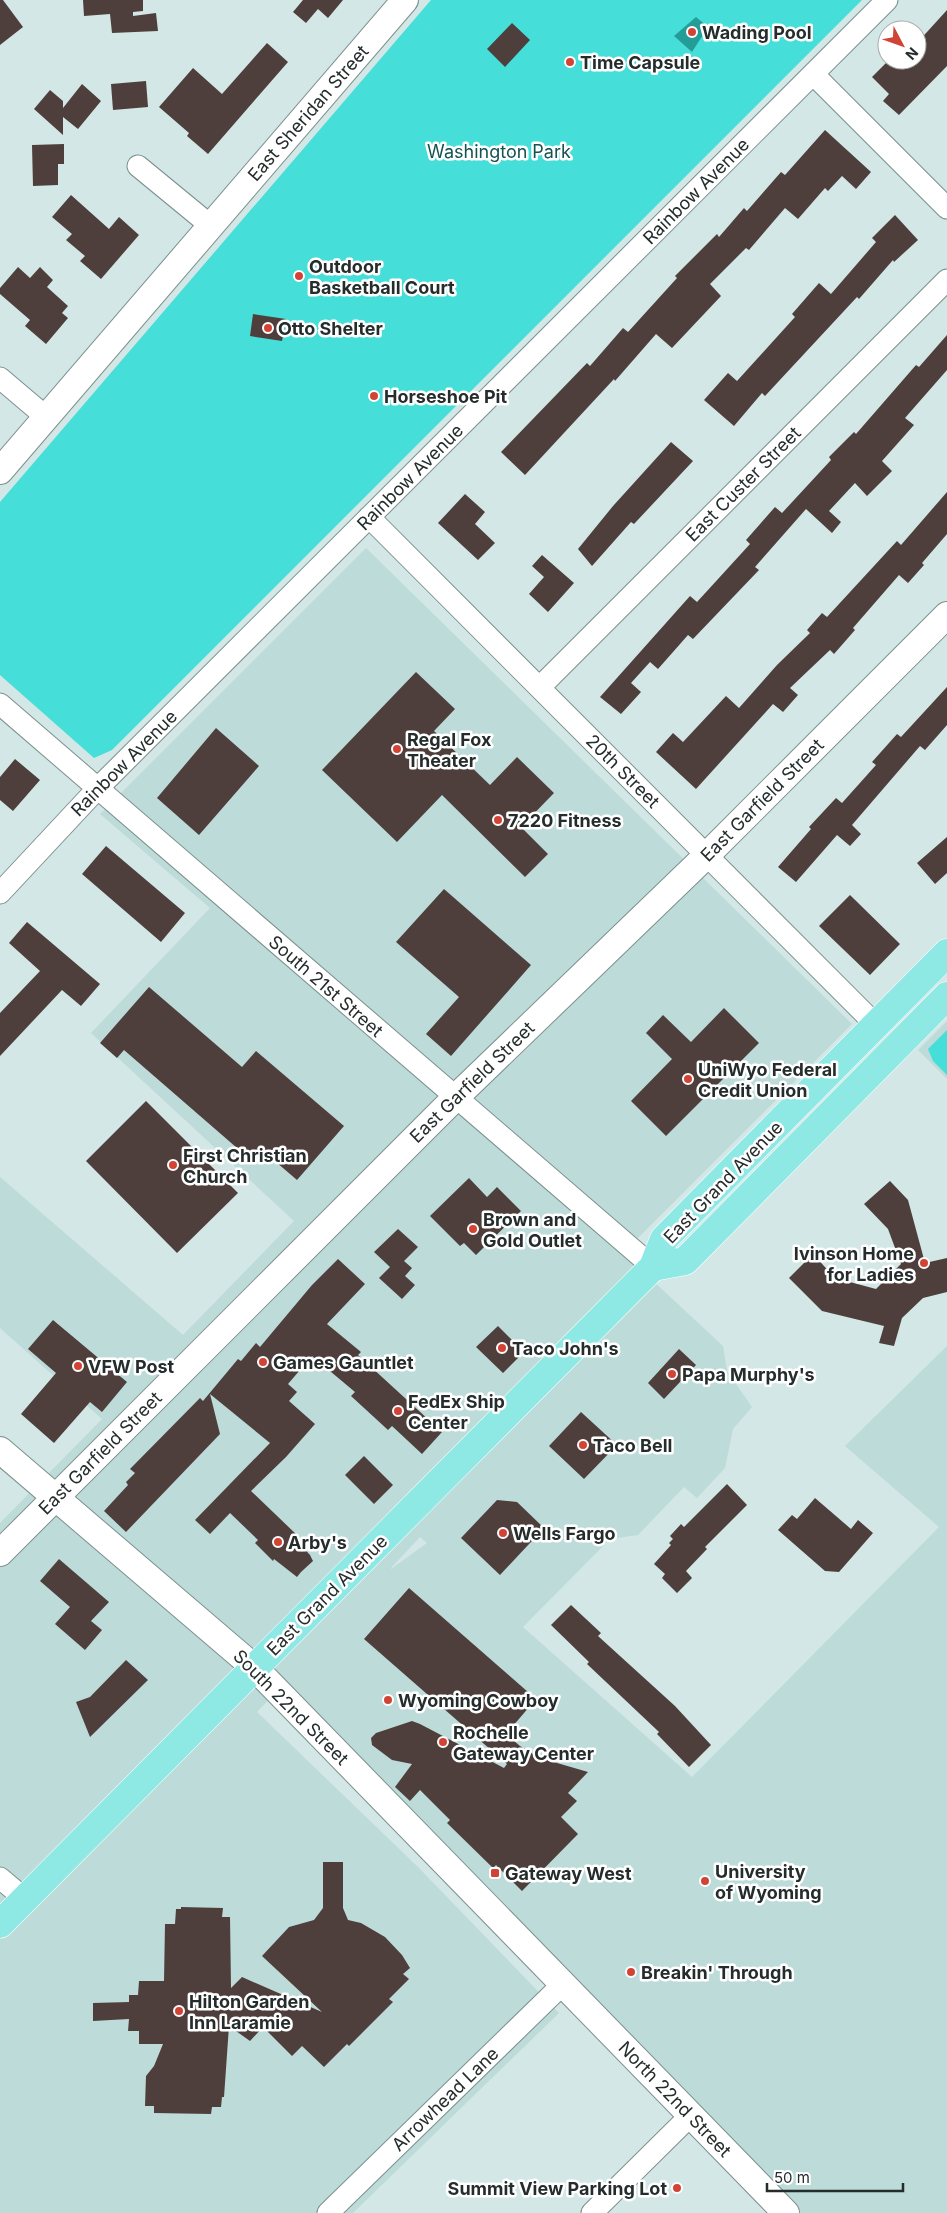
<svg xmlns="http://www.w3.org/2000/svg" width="947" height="2213" font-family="Inter,sans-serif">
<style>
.built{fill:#bddbd9;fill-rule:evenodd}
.green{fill:#45ded8}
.water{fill:#249d99}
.building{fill:#4f3f3c}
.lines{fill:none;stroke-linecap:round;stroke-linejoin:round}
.minor-casing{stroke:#7c908e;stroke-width:23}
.tertiary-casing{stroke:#7c908e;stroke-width:28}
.primary-casing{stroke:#fff;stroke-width:29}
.minor{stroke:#fff;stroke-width:21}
.tertiary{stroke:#fff;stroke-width:26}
.primary{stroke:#8ee9e5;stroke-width:28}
.poi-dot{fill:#d14435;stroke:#fff;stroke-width:2}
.labels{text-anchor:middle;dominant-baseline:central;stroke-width:5;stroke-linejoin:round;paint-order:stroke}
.poi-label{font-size:18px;font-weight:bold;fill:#252d2c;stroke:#fff;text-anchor:start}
.street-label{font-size:18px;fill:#252d2c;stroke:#fff}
.park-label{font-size:18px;fill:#135351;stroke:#fff}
</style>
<rect width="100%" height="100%" fill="#d2e7e6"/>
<path class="built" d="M 366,548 L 852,1024 L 623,1253 L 723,1346 L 727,1371 L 752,1407 L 733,1429 L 725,1468 L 697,1498 L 684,1487 L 638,1535 L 610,1539 L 523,1627 L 692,1777 L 939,1527 L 845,1446 L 947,1346 L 947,2213 L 786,2213 L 277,1691 L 257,1712 L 418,1867 L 559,2013 L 353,2213 L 0,2213 L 0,1523 L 102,1419 L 0,1328 L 0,1177 L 183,1335 L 294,1221 L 91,1033 L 210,908 L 100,814 ZM 420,1537 L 427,1543 L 391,1569 L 391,1568 Z
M 947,1021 L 947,1079 L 918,1050 Z"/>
<path class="green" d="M 431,0 L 862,0 L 112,750 L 94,758 L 0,675 L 0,502 Z
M 947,1030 L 947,1075 L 933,1061 L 928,1049 Z"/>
<path class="water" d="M 696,17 L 708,27 L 692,52 L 674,36 Z"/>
<path class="building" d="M 0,0 L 3,0 L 23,27 L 0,45 Z
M 83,0 L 143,0 L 143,11 L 133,12 L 133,16 L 156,13 L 158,31 L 112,33 L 110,14 L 84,16 Z
M 303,0 L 343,0 L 328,18 L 318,9 L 306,23 L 293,12 Z
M 947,10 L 947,66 L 899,115 L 883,101 L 889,94 L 872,77 L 889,60 L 917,60 L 917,43 Z
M 512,23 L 530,40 L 505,67 L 487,49 Z
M 267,43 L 288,62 L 208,154 L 187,136 L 189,133 L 159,107 L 193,68 L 222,94 Z
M 146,81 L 148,107 L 113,110 L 111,84 Z
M 82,84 L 101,101 L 78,129 L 63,117 L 63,135 L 34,109 L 50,90 L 63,101 L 63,108 Z
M 825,130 L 871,172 L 856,189 L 842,176 L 828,191 L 825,188 L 798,219 L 785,208 L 749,250 L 746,248 L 710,284 L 721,296 L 672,348 L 656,334 L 615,381 L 614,379 L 525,475 L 501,452 L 587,363 L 590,366 L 623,328 L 628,332 L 677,278 L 675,276 L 717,234 L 719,237 L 744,208 L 747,211 L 781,172 L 785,175 Z
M 64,144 L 64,164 L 58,164 L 58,185 L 33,186 L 32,145 Z
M 71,195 L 109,229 L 119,217 L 139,235 L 101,279 L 80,261 L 85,256 L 66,240 L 72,234 L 52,217 Z
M 895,215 L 918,240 L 894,262 L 893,260 L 859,299 L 857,297 L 765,396 L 762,393 L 734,426 L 704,400 L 728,373 L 737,381 L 795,317 L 792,314 L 819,283 L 831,294 L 876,242 L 872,238 Z
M 18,267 L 30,278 L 40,267 L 53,280 L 47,287 L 68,306 L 62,313 L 68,318 L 46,344 L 25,326 L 30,320 L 0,294 L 0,288 Z
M 253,314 L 286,319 L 282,341 L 250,336 Z
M 947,335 L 947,370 L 905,418 L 914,425 L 882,461 L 892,471 L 867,496 L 855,483 L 829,511 L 841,522 L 832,533 L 806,509 L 755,567 L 759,570 L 693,639 L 688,635 L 658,669 L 650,662 L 631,683 L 641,692 L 621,714 L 600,697 L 690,596 L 697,602 L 750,544 L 746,540 L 775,507 L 782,513 L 831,460 L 829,457 L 854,432 L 856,434 L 916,365 L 919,367 Z
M 671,442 L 693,461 L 634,524 L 631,522 L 592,566 L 578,549 L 613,506 Z
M 947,492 L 947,534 L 922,563 L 924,565 L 908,583 L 899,575 L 853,628 L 855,630 L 834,654 L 830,650 L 790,688 L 798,695 L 783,712 L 773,704 L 696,789 L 656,752 L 673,733 L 683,742 L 726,696 L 739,708 L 777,665 L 810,633 L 807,630 L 822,613 L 827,617 L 897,541 L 901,545 Z
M 465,494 L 485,512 L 475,524 L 495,543 L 478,560 L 438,523 Z
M 542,555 L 574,583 L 548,612 L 529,594 L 544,577 L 532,566 Z
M 416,672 L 455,709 L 434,731 L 490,785 L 517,757 L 554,793 L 521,827 L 548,854 L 525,877 L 442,795 L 397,842 L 322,770 Z
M 947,687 L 947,725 L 925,750 L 920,746 L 852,825 L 861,834 L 850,846 L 837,835 L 796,882 L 778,867 L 811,829 L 809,827 L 836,798 L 842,803 L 876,765 L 872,762 L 897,734 L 901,737 Z
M 216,728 L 259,766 L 199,835 L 157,798 Z
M 15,759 L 40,780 L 13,811 L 0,800 L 0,777 Z
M 947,837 L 947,873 L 935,884 L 917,863 Z
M 106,846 L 185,913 L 161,942 L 82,874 Z
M 444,889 L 531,965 L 451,1056 L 426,1034 L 459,997 L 396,942 Z
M 850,895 L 900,944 L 870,975 L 819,926 Z
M 27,922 L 100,984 L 81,1006 L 62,990 L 0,1056 L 0,1013 L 40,971 L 9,943 Z
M 149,987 L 242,1067 L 256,1051 L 344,1126 L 297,1180 L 262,1150 L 252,1161 L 124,1050 L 117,1058 L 100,1043 Z
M 724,1008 L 759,1043 L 666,1136 L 631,1101 L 672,1059 L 646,1033 L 663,1015 L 691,1042 Z
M 146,1101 L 238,1193 L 177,1253 L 86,1161 Z
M 469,1178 L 487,1197 L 497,1187 L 521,1211 L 476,1255 L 464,1243 L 460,1246 L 430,1216 Z
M 890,1181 L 908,1200 L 925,1263 L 947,1258 L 947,1292 L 923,1298 L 902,1318 L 894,1346 L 879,1343 L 884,1326 L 822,1311 L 789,1278 L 813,1254 L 835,1278 L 876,1289 L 901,1264 L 888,1229 L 864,1204 Z
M 398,1229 L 418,1247 L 404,1261 L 412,1268 L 405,1276 L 415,1285 L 402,1299 L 379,1278 L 390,1267 L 374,1252 Z
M 338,1259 L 365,1284 L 327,1324 L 361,1352 L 358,1355 L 442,1432 L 422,1454 L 392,1426 L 388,1430 L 351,1396 L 355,1392 L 312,1356 L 288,1384 L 297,1392 L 289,1401 L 315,1424 L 286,1457 L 251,1491 L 298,1536 L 295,1539 L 310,1555 L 313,1561 L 301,1572 L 297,1577 L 274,1559 L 273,1561 L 255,1543 L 258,1540 L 230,1513 L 210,1534 L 195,1520 L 270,1443 L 210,1394 L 220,1434 L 126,1532 L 104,1511 L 128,1485 L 126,1482 L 135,1473 L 130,1469 L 200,1398 L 203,1401 L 238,1359 L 241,1361 L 256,1343 L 260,1347 L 312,1285 Z
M 53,1320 L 127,1382 L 102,1412 L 90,1402 L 54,1443 L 21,1414 L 56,1373 L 28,1349 Z
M 498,1326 L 524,1352 L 503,1373 L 476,1347 Z
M 679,1349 L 696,1365 L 664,1399 L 648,1383 Z
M 581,1412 L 617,1445 L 584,1479 L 549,1446 Z
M 364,1456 L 393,1485 L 374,1504 L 345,1475 Z
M 727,1484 L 747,1505 L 705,1547 L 707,1549 L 686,1571 L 692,1578 L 677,1593 L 662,1578 L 665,1574 L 654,1564 L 671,1545 L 669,1543 L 673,1539 L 670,1536 L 681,1524 L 684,1527 Z
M 815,1498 L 851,1529 L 858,1520 L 873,1533 L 839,1572 L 825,1571 L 778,1530 L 792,1515 L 797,1519 Z
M 497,1500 L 517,1502 L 544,1528 L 500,1575 L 461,1538 Z
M 59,1559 L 109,1602 L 91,1621 L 102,1630 L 85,1650 L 55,1624 L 70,1607 L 40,1581 Z
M 409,1588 L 536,1699 L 506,1734 L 520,1746 L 540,1758 L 588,1772 L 568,1793 L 577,1801 L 561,1817 L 578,1834 L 522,1891 L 496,1865 L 493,1868 L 447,1823 L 450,1820 L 420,1790 L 410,1801 L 395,1787 L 412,1764 L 392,1760 L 372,1745 L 371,1738 L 376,1733 L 412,1721 L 420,1724 L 504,1768 L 507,1764 L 364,1639 Z
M 571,1605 L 601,1633 L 598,1636 L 675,1706 L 711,1745 L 689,1767 L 657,1734 L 659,1732 L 587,1664 L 589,1662 L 551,1625 Z
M 126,1660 L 148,1680 L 90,1737 L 76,1702 L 90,1697 Z
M 323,1862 L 343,1862 L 343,1908 L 348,1920 L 361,1923 L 385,1937 L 402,1955 L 410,1968 L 403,1974 L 409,1979 L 389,1999 L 393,2002 L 349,2046 L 347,2044 L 324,2067 L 302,2046 L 292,2056 L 263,2027 L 250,2041 L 229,2026 L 224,2097 L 222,2097 L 221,2107 L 212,2107 L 211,2114 L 154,2113 L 154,2106 L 145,2106 L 146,2076 L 154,2066 L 163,2044 L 139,2044 L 139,2031 L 128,2031 L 129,2019 L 93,2021 L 93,2003 L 129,2002 L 129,1995 L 138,1995 L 139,1981 L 164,1981 L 165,1924 L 175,1924 L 176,1909 L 181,1909 L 181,1907 L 223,1908 L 222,1917 L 230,1917 L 231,1988 L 242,1977 L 322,2012 L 262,1956 L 289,1927 L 314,1920 L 323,1908 Z"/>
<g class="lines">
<defs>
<path id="minor" d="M 813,74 L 947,208
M 138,166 L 211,226
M 0,378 L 46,417
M 369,517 L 876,1025
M 540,687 L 947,280
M 0,704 L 653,1267
M 0,893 L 98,788 L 887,0
M 0,1878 L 25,1899
M 328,2213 L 563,1984
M 592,2213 L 691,2115"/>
<path id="tertiary" d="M 0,471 L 405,0
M 0,1450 L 255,1668 L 786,2213
M 0,1553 L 456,1097 L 707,855 L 947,615"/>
<path id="primary" d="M 653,1267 L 685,1261 L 947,996
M 0,1924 L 653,1267 L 664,1239 L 947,953"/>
</defs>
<use href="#minor" class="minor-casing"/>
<use href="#tertiary" class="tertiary-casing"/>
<use href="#primary" class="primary-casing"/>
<use href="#minor" class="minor"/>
<use href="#tertiary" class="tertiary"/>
<use href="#primary" class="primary"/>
</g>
<g class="poi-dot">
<circle cx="692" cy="32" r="5"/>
<circle cx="570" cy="62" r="5"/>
<circle cx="299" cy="276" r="5"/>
<circle cx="268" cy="328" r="5"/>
<circle cx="374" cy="396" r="5"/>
<circle cx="397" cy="749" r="5"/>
<circle cx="498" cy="820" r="5"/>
<circle cx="688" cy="1079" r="5"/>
<circle cx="173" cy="1165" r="5"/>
<circle cx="473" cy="1229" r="5"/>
<circle cx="924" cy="1263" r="5"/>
<circle cx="502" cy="1348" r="5"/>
<circle cx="263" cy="1362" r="5"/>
<circle cx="78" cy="1366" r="5"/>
<circle cx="672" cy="1374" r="5"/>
<circle cx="398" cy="1411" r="5"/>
<circle cx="583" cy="1445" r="5"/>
<circle cx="503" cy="1533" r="5"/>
<circle cx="278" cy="1542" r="5"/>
<circle cx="388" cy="1700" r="5"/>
<circle cx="443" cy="1742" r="5"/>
<rect x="490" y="1868" width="10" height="10" rx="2.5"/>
<circle cx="705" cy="1881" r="5"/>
<circle cx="631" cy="1972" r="5"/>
<circle cx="179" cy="2011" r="5"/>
<circle cx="677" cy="2188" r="5"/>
</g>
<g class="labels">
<g class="poi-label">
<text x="702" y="32">Wading Pool</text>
<text x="580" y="62">Time Capsule</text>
<text x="309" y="266">Outdoor<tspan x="309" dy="21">Basketball Court</tspan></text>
<text x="278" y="328">Otto Shelter</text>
<text x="384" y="396">Horseshoe Pit</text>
<text x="407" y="739">Regal Fox<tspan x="407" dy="21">Theater</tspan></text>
<text x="508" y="820">7220 Fitness</text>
<text x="698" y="1069">UniWyo Federal<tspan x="698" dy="21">Credit Union</tspan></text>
<text x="183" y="1155">First Christian<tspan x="183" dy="21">Church</tspan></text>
<text x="483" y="1219">Brown and<tspan x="483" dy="21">Gold Outlet</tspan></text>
<text x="914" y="1253" text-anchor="end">Ivinson Home<tspan x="914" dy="21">for Ladies</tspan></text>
<text x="512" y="1348">Taco John's</text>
<text x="273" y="1362">Games Gauntlet</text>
<text x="88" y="1366">VFW Post</text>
<text x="682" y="1374">Papa Murphy's</text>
<text x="408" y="1401">FedEx Ship<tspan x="408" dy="21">Center</tspan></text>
<text x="593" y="1445">Taco Bell</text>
<text x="513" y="1533">Wells Fargo</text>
<text x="288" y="1542">Arby's</text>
<text x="398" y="1700">Wyoming Cowboy</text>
<text x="453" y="1732">Rochelle<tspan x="453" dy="21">Gateway Center</tspan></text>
<text x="715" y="1871">University<tspan x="715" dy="21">of Wyoming</tspan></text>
<text x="505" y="1873">Gateway West</text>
<text x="641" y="1972">Breakin' Through</text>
<text x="189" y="2001">Hilton Garden<tspan x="189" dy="21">Inn Laramie</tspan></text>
<text x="667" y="2188" text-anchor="end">Summit View Parking Lot</text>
</g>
<g class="street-label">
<text transform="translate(308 113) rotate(-49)">East Sheridan Street</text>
<text transform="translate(696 191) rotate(-45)">Rainbow Avenue</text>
<text transform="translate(410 477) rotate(-45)">Rainbow Avenue</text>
<text transform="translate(743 484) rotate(-45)">East Custer Street</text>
<text transform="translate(124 763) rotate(-45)">Rainbow Avenue</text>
<text transform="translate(623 771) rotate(45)">20th Street</text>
<text transform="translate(762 800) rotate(-45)">East Garfield Street</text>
<text transform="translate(326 986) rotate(41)">South 21st Street</text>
<text transform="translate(472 1082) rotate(-44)">East Garfield Street</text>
<text transform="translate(723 1182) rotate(-46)">East Grand Avenue</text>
<text transform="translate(100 1453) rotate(-45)">East Garfield Street</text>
<text transform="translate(327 1595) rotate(-45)">East Grand Avenue</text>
<text transform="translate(291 1707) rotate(45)">South 22nd Street</text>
<text transform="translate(445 2099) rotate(-44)">Arrowhead Lane</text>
<text transform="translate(675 2099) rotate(46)">North 22nd Street</text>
</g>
<g class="park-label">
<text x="499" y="151">Washington Park</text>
</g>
</g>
<g transform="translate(902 45) rotate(131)"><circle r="24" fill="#ffffff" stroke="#a8abab"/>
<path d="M0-4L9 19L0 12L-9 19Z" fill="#d14435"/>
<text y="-8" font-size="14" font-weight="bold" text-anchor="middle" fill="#252d2c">N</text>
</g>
<path d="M767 2183v8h136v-8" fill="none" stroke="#252d2c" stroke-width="2.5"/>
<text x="774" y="2183" font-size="15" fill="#252d2c" stroke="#ffffff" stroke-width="4" paint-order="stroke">50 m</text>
</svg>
